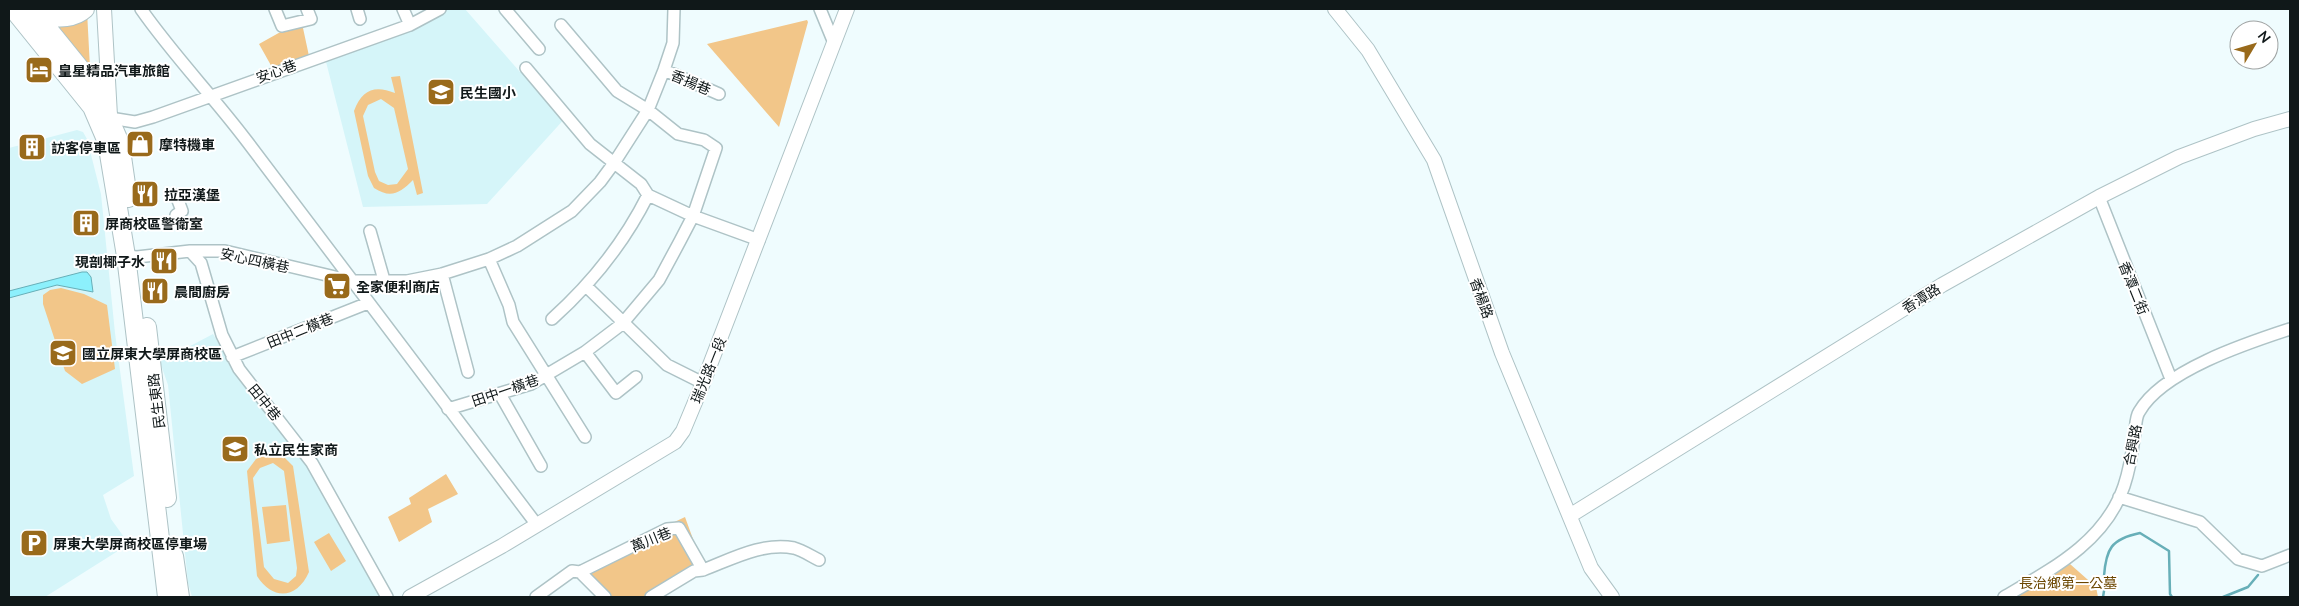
<svg xmlns="http://www.w3.org/2000/svg" width="2299" height="606" font-family="Lato,'Noto Sans TC',sans-serif">
<style>
.built{fill:#d5f5f9}
.green{fill:#f2c689;fill-rule:evenodd}
.water{fill:#8cf0fc;stroke:#67afb8}
.lines{fill:none;stroke-linecap:round;stroke-linejoin:round}
.stream{stroke:#67afb8;stroke-width:2.5}
.minor-casing{stroke:#aec3c6;stroke-width:14}
.tertiary-casing{stroke:#aec3c6;stroke-width:16}
.primary-casing{stroke:#aec3c6;stroke-width:20}
.minor{stroke:#fff;stroke-width:11}
.tertiary{stroke:#fff;stroke-width:14}
.primary{stroke:#fff;stroke-width:18}
.labels{text-anchor:middle;dominant-baseline:central;stroke-width:4;stroke-linejoin:round;paint-order:stroke}
.poi-label{font-size:14px;font-weight:bold;fill:#101819;stroke:#fff;text-anchor:start}
.street-label{font-size:14px;fill:#101819;stroke:#fff}
.park-label{font-size:14px;fill:#6b4600;stroke:#fff}
</style>
<rect width="100%" height="100%" fill="#effcfe"/>
<path class="built" d="M 440,9 L 465,9 L 520,72 L 526,68 L 567,116 L 487,204 L 363,207 L 324,54 Z
M 77,130 L 83,132 L 87,139 L 101,194 L 115,333 L 134,476 L 103,495 L 111,519 L 129,544 L 45,597 L 9,597 L 9,148 Z
M 213,334 L 238,376 L 308,466 L 382,597 L 192,597 L 188,583 L 168,385 L 160,362 Z"/>
<path class="green" d="M 87,11 L 90,68 L 57,26 Z
M 807,20 L 808,22 L 779,127 L 707,44 Z
M 307,24 L 303,28 L 309,56 L 273,69 L 259,44 L 284,30 Z
M 400,76 L 423,193 L 417,195 L 413,180 C 400,193 391,199 374,188 L 368,176 L 354,111 C 362,89 375,85 395,93 L 391,77 ZM 381,99 L 394,108 L 408,169 L 397,184 L 388,185 L 379,181 L 375,172 L 363,116 L 368,105 Z
M 61,288 L 84,294 L 107,305 L 115,369 L 82,384 L 65,371 L 43,304 L 43,295 L 50,290 Z
M 275,452 L 284,457 L 293,466 L 309,572 C 297,599 273,601 257,576 L 247,471 L 256,459 ZM 273,463 L 284,471 L 297,568 L 296,576 L 288,583 L 274,579 L 264,567 L 253,478 L 260,468 Z
M 446,474 L 458,494 L 428,509 L 432,522 L 399,542 L 388,517 L 411,504 L 409,498 Z
M 286,505 L 290,541 L 267,544 L 262,507 Z
M 685,517 L 705,572 L 650,597 L 599,597 L 584,565 Z
M 329,533 L 346,561 L 331,571 L 314,542 Z
M 2070,564 L 2096,587 L 2098,597 L 2014,597 Z"/>
<path class="water" d="M 82,272 L 87,272 L 91,277 L 93,292 L 57,285 L 9,298 L 9,291 Z"/>
<g class="lines">
<path class="stream" d="M 2104,576 C 2106,549 2111,539 2140,533 L 2169,551 L 2170,594 L 2172,597
M 2103,597 L 2104,591
M 2223,597 L 2248,587 L 2258,575"/>
<defs>
<path id="minor" d="M 141,9 C 173,55 212,95 246,140 L 537,525
M 275,9 L 282,26 L 311,19 L 307,9
M 357,9 L 360,19
M 403,9 L 410,25
M 505,9 L 539,49
M 820,9 L 834,43
M 526,68 L 590,144 L 641,184 L 648,195 L 693,216 L 759,240
M 664,70 L 719,94
M 110,118 L 135,122 L 153,117 L 410,25 L 440,9
M 176,195 L 182,211 L 176,215
M 2099,197 L 2171,379
M 370,231 L 384,280
M 190,251 L 201,263 L 222,335 L 239,369 L 312,463 L 387,597
M 126,256 L 137,257 L 190,251 L 225,251 L 352,281 L 407,281 L 442,274 L 489,259 L 517,246 L 572,211 L 600,182 L 614,163 L 648,110 L 664,70 L 673,43 L 674,9
M 489,259 L 509,305 L 513,322 L 585,437
M 442,274 L 468,372
M 587,287 L 667,365 L 703,383
M 552,319 C 592,283 624,243 648,195
M 585,352 L 616,393 L 636,377
M 232,357 L 368,303
M 500,394 L 541,466
M 448,409 L 531,384 L 585,352 L 622,324 L 659,280 L 680,241 L 693,216 L 716,148 L 704,140 L 678,134 L 648,110 L 617,91 L 561,25
M 2119,497 L 2200,522 L 2238,559 L 2262,566 L 2290,555
M 703,570 C 732,559 762,542 794,548 C 802,550 811,556 819,560
M 580,572 L 605,597
M 536,597 L 572,571 L 580,572 L 667,529 L 679,528 L 703,570 L 694,571 L 651,597
M 2004,597 C 2052,569 2105,542 2124,486 C 2129,471 2132,454 2134,438 C 2136,430 2135,418 2139,412 C 2162,371 2247,343 2290,329"/>
<path id="tertiary" d="M 104,9 L 110,116
M 1335,9 L 1368,50 L 1434,160 L 1502,353 L 1591,568 L 1612,597
M 1571,515 L 1942,285 L 2099,197 L 2179,157 L 2254,129 L 2290,119
M 410,597 L 502,546 L 675,442 L 683,431 L 703,383 L 847,9"/>
<path id="primary" d="M 13,9 L 92,107 L 107,142 L 126,256 L 167,597
M 32,9 L 96,88 L 120,143 L 128,198
M 38,16 C 54,17 72,21 85,9
M 147,327 L 167,498
M 174,556 L 180,597"/>
</defs>
<use href="#minor" class="minor-casing"/>
<use href="#tertiary" class="tertiary-casing"/>
<use href="#primary" class="primary-casing"/>
<use href="#minor" class="minor"/>
<use href="#tertiary" class="tertiary"/>
<use href="#primary" class="primary"/>
</g>
<defs>
<symbol id="hotel-square" viewBox="-11 -11 22 22"><rect x="-9" y="-9" width="18" height="18" rx="4" fill="#996a1b" stroke="#fff"/><path d="M-6-4.5h1.5V1H6V5H4.5V3h-9V5H-6ZM-4 0a1.8 1.8 0 1 1 3.6 0ZM.5 0V-2.5h3Q6-2.5 6 0Z" fill="#fff"/></symbol>
<symbol id="school-square" viewBox="-11 -11 22 22"><rect x="-9" y="-9" width="18" height="18" rx="4" fill="#996a1b" stroke="#fff"/><path d="M0-5L7-2L0 1L-7-2ZM-4 1L0 2.5L4 1V4Q0 6-4 4Z" fill="#fff"/></symbol>
<symbol id="shop-square" viewBox="-11 -11 22 22"><rect x="-9" y="-9" width="18" height="18" rx="4" fill="#996a1b" stroke="#fff"/><path d="M-5-2.5h2.3a2.7 3.5 0 0 1 5.4 0H5L5.5 6h-11ZM-1.5-2.5h3a1.5 2.3 0 0 0-3 0Z" fill="#fff"/></symbol>
<symbol id="building-square" viewBox="-11 -11 22 22"><rect x="-9" y="-9" width="18" height="18" rx="4" fill="#996a1b" stroke="#fff"/><path d="M-4-6H4V6H1V3H-1V6H-4ZM-2.5-4.3h1.7v1.8h-1.7ZM.8-4.3h1.7v1.8H.8ZM-2.5-1h1.7V.8h-1.7ZM.8-1h1.7V.8H.8Z" fill="#fff"/></symbol>
<symbol id="restaurant-square" viewBox="-11 -11 22 22"><rect x="-9" y="-9" width="18" height="18" rx="4" fill="#996a1b" stroke="#fff"/><path d="M-5-6h1v4h1v-4h1v4h1v-4h1v5L-1.5 .5V6h-2V.5L-5-1ZM5-6V6H3V1.5H1.5Q1.5-4 5-6Z" fill="#fff"/></symbol>
<symbol id="supermarket-square" viewBox="-11 -11 22 22"><rect x="-9" y="-9" width="18" height="18" rx="4" fill="#996a1b" stroke="#fff"/><path d="M-6-5.5h2.5l.6 2H6L4.5 2H-2.5L-4.4-4H-6ZM-1.5 3.2a1.3 1.3 0 1 0 .1 0ZM3 3.2a1.3 1.3 0 1 0 .1 0Z" fill="#fff"/></symbol>
<symbol id="university-square" viewBox="-11 -11 22 22"><rect x="-9" y="-9" width="18" height="18" rx="4" fill="#996a1b" stroke="#fff"/><path d="M0-5L7-2L0 1L-7-2ZM-4 1L0 2.5L4 1V4Q0 6-4 4Z" fill="#fff"/></symbol>
<symbol id="parking-square" viewBox="-11 -11 22 22"><rect x="-9" y="-9" width="18" height="18" rx="4" fill="#996a1b" stroke="#fff"/><path d="M-3.5-5.5H1a3.5 3.5 0 0 1 0 7H-1V5.5H-3.5ZM-1-3.4V-.6H.8a1.4 1.4 0 0 0 0-2.8Z" fill="#fff"/></symbol>
</defs>
<g fill-rule="evenodd">
<use href="#hotel-square" x="23" y="54" width="32" height="32"/>
<use href="#school-square" x="425" y="76" width="32" height="32"/>
<use href="#shop-square" x="124" y="128" width="32" height="32"/>
<use href="#building-square" x="16" y="131" width="32" height="32"/>
<use href="#restaurant-square" x="129" y="178" width="32" height="32"/>
<use href="#building-square" x="70" y="207" width="32" height="32"/>
<use href="#restaurant-square" x="148" y="245" width="32" height="32"/>
<use href="#supermarket-square" x="321" y="270" width="32" height="32"/>
<use href="#restaurant-square" x="139" y="275" width="32" height="32"/>
<use href="#university-square" x="47" y="337" width="32" height="32"/>
<use href="#school-square" x="219" y="433" width="32" height="32"/>
<use href="#parking-square" x="18" y="527" width="32" height="32"/>
</g>
<g class="labels">
<g class="poi-label">
<text x="58" y="70">皇星精品汽車旅館</text>
<text x="460" y="92">民生國小</text>
<text x="159" y="144">摩特機車</text>
<text x="51" y="147">訪客停車區</text>
<text x="164" y="194">拉亞漢堡</text>
<text x="105" y="223">屏商校區警衛室</text>
<text x="145" y="261" text-anchor="end">現剖椰子水</text>
<text x="356" y="286">全家便利商店</text>
<text x="174" y="291">晨間廚房</text>
<text x="82" y="353">國立屏東大學屏商校區</text>
<text x="254" y="449">私立民生家商</text>
<text x="53" y="543">屏東大學屏商校區停車場</text>
</g>
<g class="street-label">
<text transform="translate(276 71) rotate(-20)">安心巷</text>
<text transform="translate(691 82) rotate(23)">香揚巷</text>
<text transform="translate(255 260) rotate(12)">安心四橫巷</text>
<text transform="translate(2134 288) rotate(68)">香潭二街</text>
<text transform="translate(1482 298) rotate(70)">香楊路</text>
<text transform="translate(1921 298) rotate(-32)">香潭路</text>
<text transform="translate(300 330) rotate(-22)">田中二橫巷</text>
<text transform="translate(708 370) rotate(-68)">瑞光路一段</text>
<text transform="translate(505 390) rotate(-19)">田中一橫巷</text>
<text transform="translate(156 401) rotate(-97)">民生東路</text>
<text transform="translate(265 402) rotate(51)">田中巷</text>
<text transform="translate(2132 445) rotate(-79)">合興路</text>
<text transform="translate(651 539) rotate(-22)">萬川巷</text>
</g>
<g class="park-label">
<text x="2068" y="582">長治鄉第一公墓</text>
</g>
</g>
<rect width="2299" height="606" fill="none" stroke="#101819" stroke-width="20"/>
<g transform="translate(2254 45) rotate(52)"><circle r="24" fill="#ffffff" stroke="#9fa3a3"/>
<path d="M0-4L9 19L0 12L-9 19Z" fill="#996a1b"/>
<text y="-8" font-size="14" font-weight="bold" text-anchor="middle" fill="#101819">N</text>
</g>
</svg>
